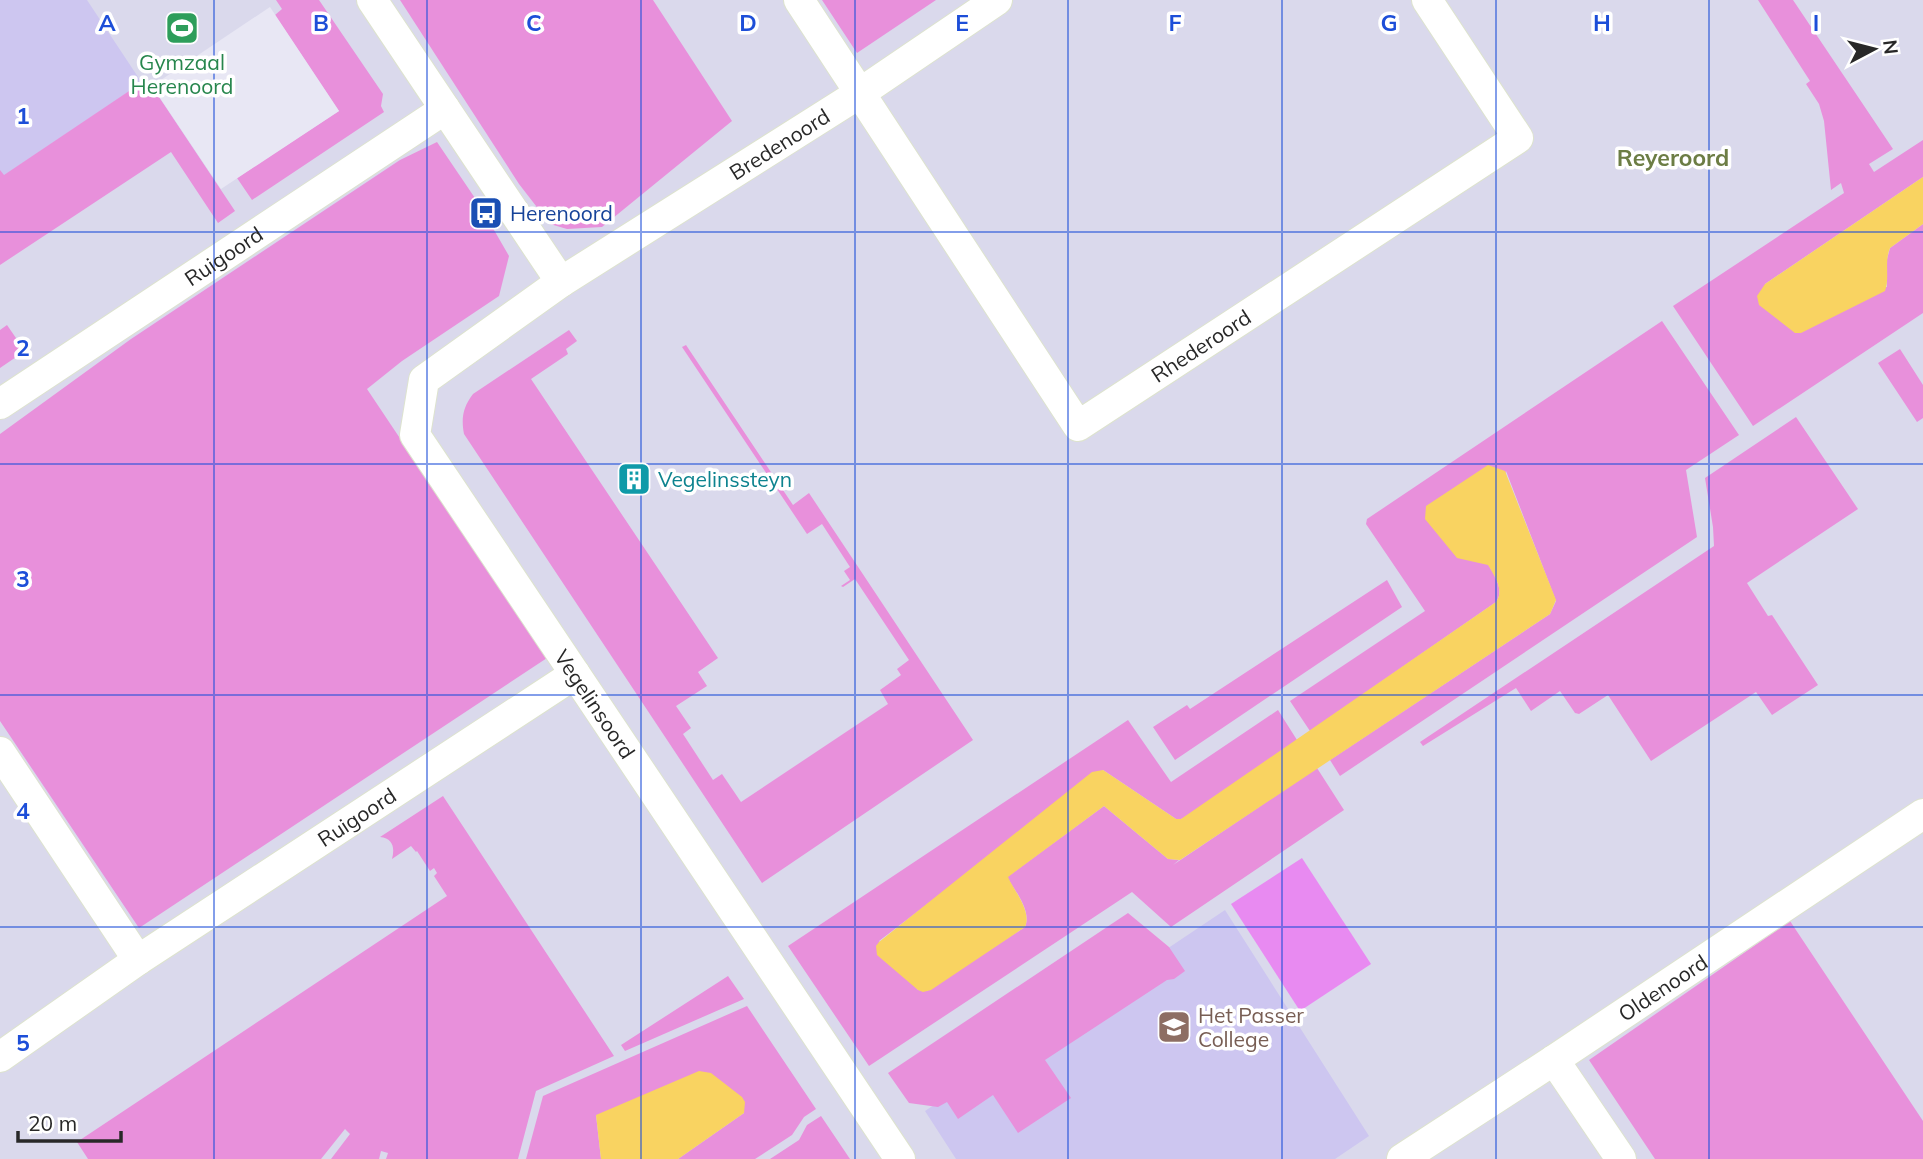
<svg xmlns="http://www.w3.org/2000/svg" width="1923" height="1159" font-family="Mulish,sans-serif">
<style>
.education{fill:#cdc6f0}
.green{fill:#e890db}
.pitch{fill:#e88af1}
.plaza{fill:#e8e7f4}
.water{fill:#f9d361}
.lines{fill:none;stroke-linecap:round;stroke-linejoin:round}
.minor-casing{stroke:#dde3ce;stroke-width:32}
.minor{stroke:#fff;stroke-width:30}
.grid{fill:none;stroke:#1d4ed8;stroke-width:2;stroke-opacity:0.55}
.labels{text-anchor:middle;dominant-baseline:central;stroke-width:7;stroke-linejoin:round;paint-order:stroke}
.leisure-label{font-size:21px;fill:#27864d;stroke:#fff}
.street-label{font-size:21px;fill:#282828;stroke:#fff}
.transit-label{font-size:21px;fill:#164399;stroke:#fff;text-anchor:start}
.culture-label{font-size:21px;fill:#0d838f;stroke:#fff;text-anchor:start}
.education-label{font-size:21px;fill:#785e54;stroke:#fff;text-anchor:start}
.neighbourhood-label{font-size:23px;font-weight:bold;fill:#6c7d45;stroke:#fff}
.grid-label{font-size:23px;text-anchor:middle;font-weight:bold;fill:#1d4ed8;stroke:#fff;stroke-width:7;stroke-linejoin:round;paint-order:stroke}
</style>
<rect width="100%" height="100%" fill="#dad9ec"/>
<path class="education" d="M 0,0 L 87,0 L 142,83 L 0,178 Z
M 1225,910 L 1369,1136 L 1335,1159 L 956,1159 L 925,1111 Z"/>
<path class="green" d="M 276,0 L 319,0 L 383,94 L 381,106 L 384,112 L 252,200 L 237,178 L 339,111 L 275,15 L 282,9 Z
M 400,0 L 653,0 L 732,121 L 602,227 L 567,229 L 550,224 L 519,184 Z
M 822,0 L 936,0 L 857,53 Z
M 1758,0 L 1793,0 L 1893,149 L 1869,164 L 1874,172 L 1923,140 L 1923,177 L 1765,284 L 1887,287 L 1886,263 L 1890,248 L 1923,224 L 1923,313 L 1753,426 L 1673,306 L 1844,193 L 1841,183 L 1831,190 L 1824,121 L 1819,104 L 1806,84 L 1810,81 Z
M 147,79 L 235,211 L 218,223 L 171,152 L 0,265 L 0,170 L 4,175 Z
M 437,142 L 479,204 L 509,256 L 499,296 L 402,361 L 367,389 L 547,658 L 139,928 L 0,721 L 0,434 L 131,339 L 400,160 Z
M 1662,321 L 1739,435 L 1686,470 L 1697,537 L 1340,776 L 1330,760 L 1550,614 L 1556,601 L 1506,471 L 1483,563 L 1488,564 C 1494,575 1505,590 1496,602 L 1310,731 L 1290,701 L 1425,611 L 1366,524 L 1367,519 Z
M 7,325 L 25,351 L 0,368 L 0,330 Z
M 569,330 L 577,341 L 566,349 L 568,354 L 531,379 L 718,658 L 698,672 L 707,686 L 676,706 L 691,728 L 683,734 L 713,780 L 722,774 L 741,802 L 888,704 L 880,690 L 901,675 L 897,669 L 909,660 L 855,579 L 843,587 L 841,586 L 850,580 L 844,571 L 850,567 L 822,524 L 807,534 L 682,347 L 686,345 L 793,505 L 809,493 L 973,740 L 762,883 L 464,434 C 461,418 463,407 473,394 Z
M 1900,349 L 1923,385 L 1923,418 L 1917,422 L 1878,363 Z
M 1796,417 L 1858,509 L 1747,583 L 1768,616 L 1772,615 L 1818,685 L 1772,715 L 1756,692 L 1651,761 L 1608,695 L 1579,714 L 1575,713 L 1560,691 L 1531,711 L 1516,688 L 1423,746 L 1420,742 L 1714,546 L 1713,527 L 1705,478 Z
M 1387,580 L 1402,607 L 1175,760 L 1153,727 L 1187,705 L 1190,709 Z
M 1278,710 L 1297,740 L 1186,817 L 1181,819 L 1176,819 L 1103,770 L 879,941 L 918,990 L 927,991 L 1025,927 C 1032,911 1015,891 1007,877 L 1104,806 L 1168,859 L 1179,860 L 1173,865 L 1317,768 L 1344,810 L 1171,927 L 1132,892 L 869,1066 L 788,946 L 1128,720 L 1171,782 Z
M 443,796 L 614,1056 L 536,1091 L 518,1159 L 386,1159 L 388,1153 L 381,1151 L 379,1159 L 331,1159 L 350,1134 L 345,1129 L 321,1159 L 88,1159 L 77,1142 L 447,896 L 434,876 L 437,873 L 434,868 L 430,871 L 417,851 L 416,852 L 411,846 L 392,859 C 395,848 393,838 380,837 Z
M 1128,913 L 1169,947 L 1185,971 L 1174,979 L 1167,980 L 1045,1060 L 1071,1098 L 1018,1133 L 993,1095 L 958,1119 L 947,1102 L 938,1107 L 909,1103 L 888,1073 Z
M 1790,921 L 1923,1121 L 1923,1159 L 1655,1159 L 1589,1060 Z
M 728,976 L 744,999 L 625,1051 L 621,1045 Z
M 747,1006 L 816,1109 L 804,1117 L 792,1135 L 755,1159 L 678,1159 L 744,1113 L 596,1115 L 601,1159 L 526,1159 L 543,1096 Z
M 821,1116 L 850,1159 L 770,1159 L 799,1140 L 807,1125 Z"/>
<path class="pitch" d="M 1302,858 L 1371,964 L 1300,1011 L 1231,904 Z"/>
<path class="plaza" d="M 270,7 L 339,111 L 221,189 L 152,86 Z"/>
<path class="water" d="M 1923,177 L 1923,224 L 1890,248 C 1884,262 1890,278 1885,291 L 1801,333 L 1795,333 L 1759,305 L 1757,296 L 1765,284 Z
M 1488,465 L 1505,471 L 1556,600 L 1550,614 L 1180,860 L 1168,859 L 1104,806 L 1008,877 C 1014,891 1032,911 1025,927 L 931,990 L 923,992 L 918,990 L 877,955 L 876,946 L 879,942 L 1092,772 L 1103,770 L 1176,819 L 1181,819 L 1496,602 C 1505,590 1494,575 1488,565 L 1457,558 L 1425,519 L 1426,506 Z
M 699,1071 L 711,1073 L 742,1097 L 745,1102 L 744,1113 L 678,1159 L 601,1159 L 596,1115 Z"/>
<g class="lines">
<defs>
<g id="minor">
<path d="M 372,0 L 561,282"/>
<path id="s1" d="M 799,0 L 1078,426 L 1518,138 L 1427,0"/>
<path id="s2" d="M 0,404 L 445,109"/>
<path d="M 0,752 L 138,960"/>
<path id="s3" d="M 0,1057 L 138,960 L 575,674"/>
<path d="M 1554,1060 L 1621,1159"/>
<path id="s4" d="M 900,1159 L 415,435 L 424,380 L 561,282 L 860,93 L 997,0"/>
<path id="s5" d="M 1402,1159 L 1554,1060 L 1923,814"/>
</g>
</defs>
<use href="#minor" class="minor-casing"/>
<use href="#minor" class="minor"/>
</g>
<path class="grid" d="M 214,0 L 214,1159M 427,0 L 427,1159M 641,0 L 641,1159M 855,0 L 855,1159M 1068,0 L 1068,1159M 1282,0 L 1282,1159M 1496,0 L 1496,1159M 1709,0 L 1709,1159M 0,232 L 1923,232M 0,464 L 1923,464M 0,695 L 1923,695M 0,927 L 1923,927"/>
<defs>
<symbol id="stadium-square" viewBox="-11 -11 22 22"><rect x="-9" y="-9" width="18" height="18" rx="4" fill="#2e9e5b" stroke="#fff"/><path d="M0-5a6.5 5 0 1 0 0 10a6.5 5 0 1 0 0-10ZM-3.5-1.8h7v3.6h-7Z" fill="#fff"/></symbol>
<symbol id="bus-square" viewBox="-11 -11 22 22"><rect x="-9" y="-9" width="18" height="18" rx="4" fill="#1a4fb4" stroke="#fff"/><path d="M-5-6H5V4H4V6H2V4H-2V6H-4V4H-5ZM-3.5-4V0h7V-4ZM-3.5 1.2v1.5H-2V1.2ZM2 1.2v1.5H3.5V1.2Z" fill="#fff"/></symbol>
<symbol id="building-square" viewBox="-11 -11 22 22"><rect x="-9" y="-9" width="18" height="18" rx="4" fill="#0f9aa8" stroke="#fff"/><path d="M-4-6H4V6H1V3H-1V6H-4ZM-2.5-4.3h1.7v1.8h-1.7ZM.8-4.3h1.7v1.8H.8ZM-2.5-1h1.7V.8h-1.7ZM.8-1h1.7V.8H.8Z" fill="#fff"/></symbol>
<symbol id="school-square" viewBox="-11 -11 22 22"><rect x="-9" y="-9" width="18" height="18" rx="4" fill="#8d6e63" stroke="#fff"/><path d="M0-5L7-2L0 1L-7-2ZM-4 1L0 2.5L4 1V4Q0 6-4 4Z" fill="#fff"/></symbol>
</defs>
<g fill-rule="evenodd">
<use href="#stadium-square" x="163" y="9" width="38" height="38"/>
<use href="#bus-square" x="467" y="194" width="38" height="38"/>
<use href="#building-square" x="615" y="460" width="38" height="38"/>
<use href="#school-square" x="1155" y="1008" width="38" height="38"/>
</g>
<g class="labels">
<g class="leisure-label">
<text x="182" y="62">Gymzaal<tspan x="182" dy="24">Herenoord</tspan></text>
</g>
<g class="street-label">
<text stroke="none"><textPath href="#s4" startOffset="1354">Bredenoord</textPath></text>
<text stroke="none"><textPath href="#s2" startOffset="268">Ruigoord</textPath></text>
<text stroke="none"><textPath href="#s1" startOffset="656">Rhederoord</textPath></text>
<text transform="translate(595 704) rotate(56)">Vegelinsoord</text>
<text stroke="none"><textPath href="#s3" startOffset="430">Ruigoord</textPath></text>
<text stroke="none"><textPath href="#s5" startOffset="312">Oldenoord</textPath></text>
</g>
<g class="transit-label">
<text x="510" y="213">Herenoord</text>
</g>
<g class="culture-label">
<text x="658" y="479">Vegelinssteyn</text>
</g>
<g class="education-label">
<text x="1198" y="1015">Het Passer<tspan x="1198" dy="24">College</tspan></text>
</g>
<g class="neighbourhood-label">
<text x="1673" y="157">Reyeroord</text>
</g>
</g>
<g class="grid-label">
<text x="107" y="31">A</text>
<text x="321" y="31">B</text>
<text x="534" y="31">C</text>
<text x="748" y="31">D</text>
<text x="962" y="31">E</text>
<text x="1175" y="31">F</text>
<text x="1389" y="31">G</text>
<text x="1602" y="31">H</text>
<text x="1816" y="31">I</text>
<text x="23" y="124">1</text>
<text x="23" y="356">2</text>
<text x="23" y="587">3</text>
<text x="23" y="819">4</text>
<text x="23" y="1051">5</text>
</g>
<g transform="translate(1874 49) rotate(83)" stroke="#ffffff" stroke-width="5" paint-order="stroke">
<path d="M0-5L12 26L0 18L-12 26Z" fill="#282828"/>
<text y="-10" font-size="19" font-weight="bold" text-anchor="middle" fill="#282828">N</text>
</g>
<path d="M18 1131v10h103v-10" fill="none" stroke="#282828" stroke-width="3.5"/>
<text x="28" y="1131" font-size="21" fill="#282828" stroke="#ffffff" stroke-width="5" paint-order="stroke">20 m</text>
</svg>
